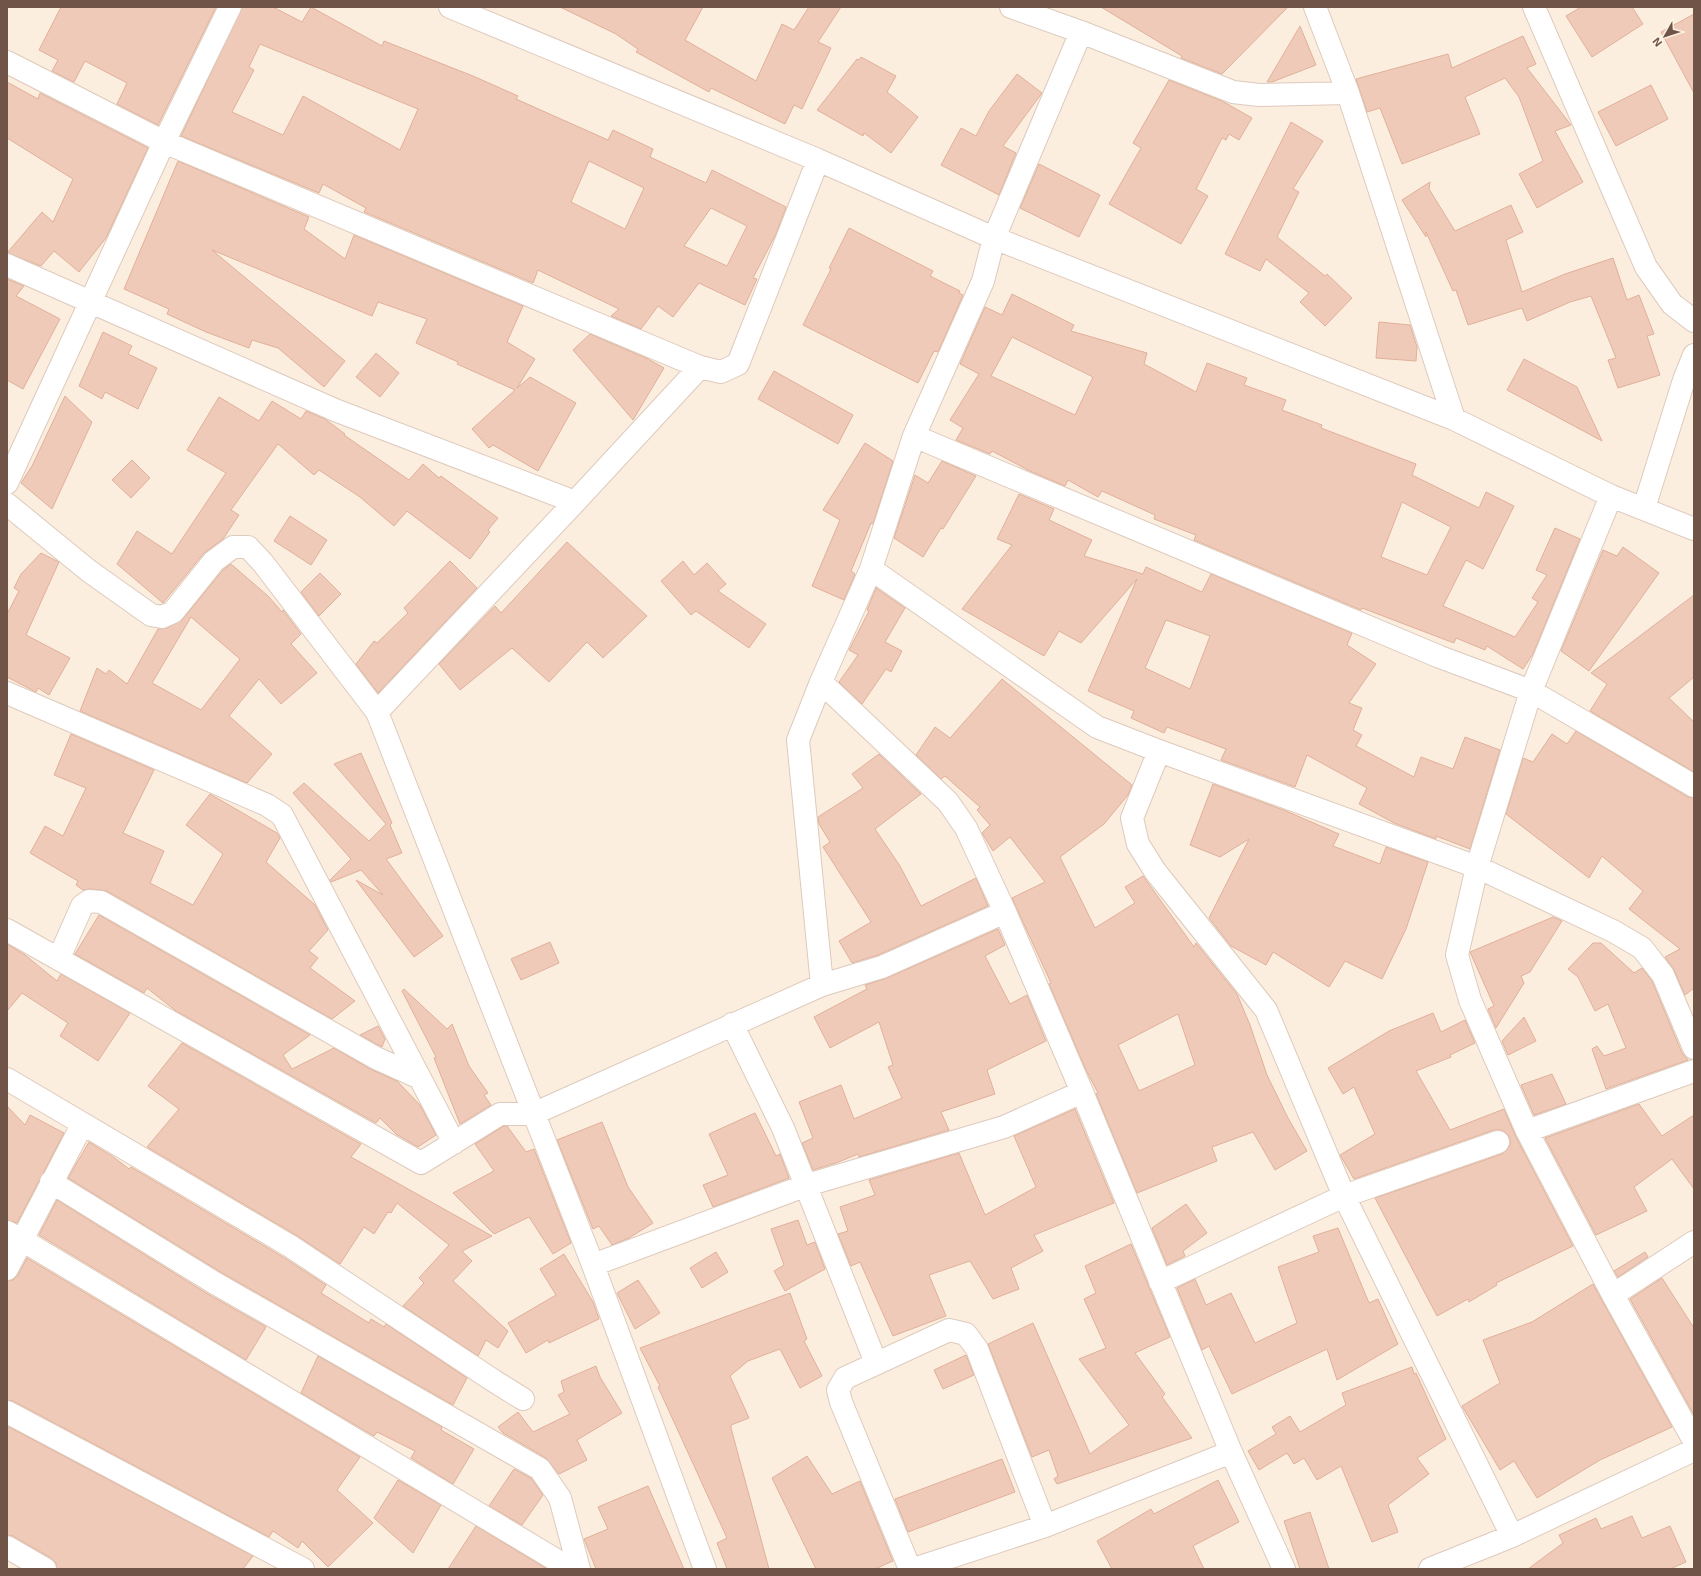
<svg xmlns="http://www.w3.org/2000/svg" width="1701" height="1576" font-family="'Exo 2',sans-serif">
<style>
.building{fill:#efcab8;stroke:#e1b09a;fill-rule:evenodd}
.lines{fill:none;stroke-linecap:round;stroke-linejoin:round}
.minor-casing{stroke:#decabc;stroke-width:24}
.minor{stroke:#fff;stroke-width:22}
</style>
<rect width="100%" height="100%" fill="#fbeedf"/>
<path class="building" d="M 61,7 L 216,7 L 158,125 L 117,104 L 127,83 L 85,61 L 74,82 L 52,71 L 58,60 L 39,50 Z
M 242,7 L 273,7 L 302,22 L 311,7 L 382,46 L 384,41 L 473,76 L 518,96 L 516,99 L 608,140 L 613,130 L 653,149 L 650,157 L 706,183 L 712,170 L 786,207 L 776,234 L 753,278 L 757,279 L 745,305 L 699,283 L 673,317 L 658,306 L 641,329 L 611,316 L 619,309 L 542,272 L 538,270 L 533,283 L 364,212 L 366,208 L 323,184 L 319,193 L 181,136 ZM 260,44 L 418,109 L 400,150 L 303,96 L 283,135 L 232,112 L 254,70 L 249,67 ZM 589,161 L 644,188 L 625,229 L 571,202 ZM 711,208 L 747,226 L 727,266 L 684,246 Z
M 560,7 L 703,7 L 685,40 L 756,81 L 782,24 L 794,30 L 809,7 L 841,7 L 818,42 L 831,48 L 802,109 L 794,105 L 785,124 L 711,88 L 709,92 L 636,52 L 638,49 L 616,34 Z
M 1101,7 L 1288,7 L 1222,74 L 1181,58 L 1182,56 Z
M 1581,7 L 1632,7 L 1643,24 L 1592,57 L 1566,16 Z
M 1694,14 L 1694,93 L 1661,32 Z
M 1300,26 L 1316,65 L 1272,82 L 1267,82 Z
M 1523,36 L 1536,64 L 1527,68 L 1571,125 L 1555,131 L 1583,182 L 1537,208 L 1519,174 L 1543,161 L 1519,97 L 1505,78 L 1465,97 L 1480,134 L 1402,164 L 1380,108 L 1367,112 L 1356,79 L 1448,54 L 1452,68 Z
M 861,57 L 896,76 L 887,92 L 918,117 L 891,153 L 864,133 L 863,136 L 817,110 L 857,59 L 859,60 Z
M 1017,74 L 1042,93 L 1003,146 L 1016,153 L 999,195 L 941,165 L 961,128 L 976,136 L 989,111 Z
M 1169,80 L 1222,101 L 1252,118 L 1239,140 L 1229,134 L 1226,140 L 1222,138 L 1196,189 L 1208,196 L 1181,244 L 1109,204 L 1141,148 L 1133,143 Z
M 7,82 L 38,99 L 40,93 L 148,148 L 106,238 L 79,272 L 54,251 L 41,266 L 7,253 L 42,212 L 53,222 L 73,179 L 7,138 Z
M 1651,85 L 1668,119 L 1616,146 L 1598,112 Z
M 1291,122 L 1323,141 L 1293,189 L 1299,192 L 1277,237 L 1325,276 L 1327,274 L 1352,298 L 1325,326 L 1300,302 L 1309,293 L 1266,259 L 1260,271 L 1225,254 Z
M 178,161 L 309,217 L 304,229 L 345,259 L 354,235 L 523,306 L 507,342 L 535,359 L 517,388 L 530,377 L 576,403 L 538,471 L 493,445 L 489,448 L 472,429 L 515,390 L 457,364 L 458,362 L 416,343 L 427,319 L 378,302 L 372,316 L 212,250 L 345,361 L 324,387 L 278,348 L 252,340 L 249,348 L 206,332 L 167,314 L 169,309 L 124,289 Z
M 1039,164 L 1100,195 L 1079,237 L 1020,208 Z
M 1430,182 L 1429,189 L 1455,231 L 1511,205 L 1523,232 L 1506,240 L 1522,292 L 1565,274 L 1613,258 L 1627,300 L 1639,295 L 1654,334 L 1647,336 L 1660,375 L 1618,388 L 1608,360 L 1616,358 L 1591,296 L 1570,302 L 1527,321 L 1522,308 L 1468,325 L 1456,290 L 1453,291 L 1426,232 L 1426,237 L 1402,200 Z
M 849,228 L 933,271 L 930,276 L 960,291 L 959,293 L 963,295 L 938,352 L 934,351 L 918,383 L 803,325 L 831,269 L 829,268 Z
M 7,279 L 24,286 L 16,296 L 60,319 L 23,389 L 7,380 Z
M 1012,294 L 1074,325 L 1071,331 L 1147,353 L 1144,364 L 1196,392 L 1207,363 L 1247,378 L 1244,385 L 1286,400 L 1282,410 L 1322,425 L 1321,428 L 1416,464 L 1412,475 L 1479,508 L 1486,492 L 1514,506 L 1483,569 L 1466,560 L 1443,606 L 1515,637 L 1538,602 L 1532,598 L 1547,575 L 1536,570 L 1555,528 L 1580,539 L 1533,654 L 1523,669 L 1487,646 L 1485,650 L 1456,638 L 1454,643 L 1362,608 L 1361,610 L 1194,540 L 1196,535 L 1154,519 L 1155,515 L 1102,491 L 1098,497 L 1068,480 L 1065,486 L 1030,471 L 992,451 L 990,454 L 956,440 L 963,428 L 950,420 L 979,374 L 960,364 L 985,307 L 1002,315 ZM 1012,337 L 1093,377 L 1075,415 L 991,376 ZM 1402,502 L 1451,527 L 1427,575 L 1381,557 Z
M 1379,322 L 1410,325 L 1417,347 L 1416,361 L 1376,358 Z
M 103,332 L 132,346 L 128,354 L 157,368 L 138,409 L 105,392 L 102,399 L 79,386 Z
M 590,334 L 648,359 L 664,368 L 633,420 L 573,350 Z
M 376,353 L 399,373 L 380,397 L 356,377 Z
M 1524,359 L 1577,387 L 1602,441 L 1507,390 Z
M 774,371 L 853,415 L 838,444 L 758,399 Z
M 65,396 L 92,422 L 52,509 L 21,483 L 32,466 Z
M 219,397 L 259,421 L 272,401 L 301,419 L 306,411 L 325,419 L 345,434 L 344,435 L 409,480 L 423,464 L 439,478 L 441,476 L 498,518 L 488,530 L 490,532 L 470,559 L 407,511 L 394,526 L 360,497 L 319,470 L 314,475 L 278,444 L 231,510 L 239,515 L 223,539 L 204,553 L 163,603 L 117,564 L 137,531 L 172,554 L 226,473 L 187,450 Z
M 865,443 L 893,461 L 873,524 L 871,523 L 851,571 L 855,574 L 844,600 L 812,586 L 840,520 L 823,510 Z
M 132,460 L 150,478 L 131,498 L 112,480 Z
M 942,461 L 976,476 L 943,529 L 941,528 L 923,557 L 894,538 L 915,475 L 928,483 Z
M 1019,494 L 1054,509 L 1049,520 L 1092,540 L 1084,556 L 1143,574 L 1146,567 L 1202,592 L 1211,574 L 1352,633 L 1347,645 L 1376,664 L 1349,703 L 1362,708 L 1353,730 L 1362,735 L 1356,746 L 1414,777 L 1421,757 L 1453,769 L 1465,737 L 1500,750 L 1470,849 L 1436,836 L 1436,839 L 1394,823 L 1359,804 L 1367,788 L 1307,755 L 1295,787 L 1221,760 L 1226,749 L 1167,727 L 1164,733 L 1131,718 L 1134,711 L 1088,691 L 1137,579 L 1081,643 L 1059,631 L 1044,656 L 962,609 L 1012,545 L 997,539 ZM 1166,620 L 1210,636 L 1190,689 L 1145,668 Z
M 290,516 L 327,540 L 311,565 L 274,541 Z
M 567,542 L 647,616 L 603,658 L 587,642 L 549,682 L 512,648 L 460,690 L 439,664 L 495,606 L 501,613 Z
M 1623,547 L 1659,573 L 1589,671 L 1561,651 L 1603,550 L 1617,556 Z
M 41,553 L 59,562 L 26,635 L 70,658 L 49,695 L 38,688 L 36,692 L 7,677 L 7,614 L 19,591 L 14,588 L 21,574 Z
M 450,561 L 477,588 L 378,693 L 356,664 L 374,641 L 377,643 L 408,613 L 404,608 Z
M 683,561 L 694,575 L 707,563 L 726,584 L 718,591 L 766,624 L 749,648 L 696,611 L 691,615 L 661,581 Z
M 231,564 L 268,596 L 282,612 L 283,610 L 301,634 L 291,644 L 317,673 L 281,704 L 259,679 L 229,716 L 272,754 L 247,783 L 80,711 L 97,668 L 106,674 L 109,670 L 127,684 L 158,629 L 167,628 L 182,620 L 223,570 ZM 191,617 L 240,659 L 201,710 L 152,683 Z
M 320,573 L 341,594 L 319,616 L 301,592 Z
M 876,588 L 905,608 L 885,642 L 902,651 L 891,672 L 886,669 L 862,704 L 839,682 L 858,655 L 849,650 L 869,611 L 867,610 Z
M 1694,595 L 1694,677 L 1669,698 L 1694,722 L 1694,772 L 1590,711 L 1607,684 L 1591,673 Z
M 1002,679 L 1132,785 L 1128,795 L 1104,824 L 1060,857 L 1095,928 L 1135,903 L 1125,887 L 1143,876 L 1194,947 L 1196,943 L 1237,994 L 1250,1025 L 1267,1075 L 1288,1118 L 1307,1151 L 1275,1170 L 1253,1132 L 1212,1147 L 1217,1161 L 1137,1193 L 1096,1094 L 1098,1093 L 1086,1070 L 1049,984 L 1051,983 L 1012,898 L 1045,882 L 1010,837 L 993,851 L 982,833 L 990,825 L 977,810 L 980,807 L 945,776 L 941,779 L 916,755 L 935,727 L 950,738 ZM 1178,1014 L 1195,1065 L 1139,1091 L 1118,1045 Z
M 1576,731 L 1688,797 L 1694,798 L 1694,988 L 1685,995 L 1674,970 L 1665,957 L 1680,949 L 1629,909 L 1643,891 L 1602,856 L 1589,878 L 1506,814 L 1523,758 L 1533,762 L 1552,734 L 1567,744 Z
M 71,734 L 154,770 L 123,833 L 164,851 L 150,883 L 193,905 L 223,854 L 186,825 L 210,794 L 277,833 L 280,838 L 266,862 L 315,905 L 328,930 L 309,951 L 318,958 L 310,968 L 355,1001 L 332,1019 L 107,891 L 90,889 L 83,890 L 76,885 L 78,881 L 30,853 L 45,826 L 63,836 L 86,788 L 54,775 Z
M 361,753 L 392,823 L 390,825 L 402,853 L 386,859 L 443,936 L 414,957 L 356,880 L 383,895 L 361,870 L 331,882 L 330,880 L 351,859 L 293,793 L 304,783 L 369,841 L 386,824 L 334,764 Z
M 879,754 L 921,794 L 875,829 L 900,866 L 921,906 L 976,878 L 988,906 L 878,955 L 852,963 L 839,941 L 871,922 L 823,847 L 830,842 L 819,824 L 818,817 L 863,788 L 852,774 Z
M 1213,784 L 1286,811 L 1339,834 L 1333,846 L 1380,864 L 1386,847 L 1428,862 L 1406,929 L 1382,979 L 1345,961 L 1329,987 L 1273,952 L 1266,965 L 1231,946 L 1209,918 L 1249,839 L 1220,857 L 1190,845 Z
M 99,915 L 310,1035 L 283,1055 L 292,1069 L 334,1048 L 370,1069 L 397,1081 L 420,1105 L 436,1135 L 418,1147 L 396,1134 L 380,1118 L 376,1123 L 176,1011 L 147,988 L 144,993 L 75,954 Z
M 1553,917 L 1562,921 L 1530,972 L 1521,976 L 1524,983 L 1496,1028 L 1488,1009 L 1494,1006 L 1470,952 Z
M 998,929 L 1005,945 L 985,956 L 1010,1004 L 1027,995 L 1046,1041 L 987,1070 L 995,1094 L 941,1112 L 949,1130 L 859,1157 L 858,1154 L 836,1163 L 813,1170 L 802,1143 L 813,1138 L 799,1102 L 841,1085 L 854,1119 L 902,1098 L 888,1067 L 893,1065 L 879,1022 L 830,1048 L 814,1017 L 867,989 L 865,985 L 887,978 Z
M 550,942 L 559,963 L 521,980 L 511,959 Z
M 1593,943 L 1601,943 L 1634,973 L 1642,968 L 1652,981 L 1682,1053 L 1688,1060 L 1606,1089 L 1592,1049 L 1597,1046 L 1604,1056 L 1626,1048 L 1608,1004 L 1595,1011 L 1578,977 L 1568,969 Z
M 7,944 L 25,955 L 57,981 L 61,974 L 130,1013 L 98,1061 L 60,1036 L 68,1023 L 22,993 L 7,1011 Z
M 404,989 L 447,1029 L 452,1024 L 469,1066 L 488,1093 L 484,1095 L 491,1105 L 460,1124 L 434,1058 L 436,1057 L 402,991 Z
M 1433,1013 L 1441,1032 L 1465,1020 L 1475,1043 L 1450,1055 L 1451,1057 L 1416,1071 L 1450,1130 L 1504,1109 L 1516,1137 L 1573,1246 L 1496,1283 L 1497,1285 L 1469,1302 L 1468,1299 L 1437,1316 L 1375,1198 L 1502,1154 L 1507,1150 L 1510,1145 L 1510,1138 L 1506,1133 L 1501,1130 L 1494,1130 L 1354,1179 L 1340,1155 L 1375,1134 L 1354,1087 L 1343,1094 L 1328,1068 L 1389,1031 Z
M 1524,1017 L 1536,1041 L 1508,1055 L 1502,1041 Z
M 378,1026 L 385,1039 L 382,1047 L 360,1035 Z
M 182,1043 L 361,1144 L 351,1157 L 492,1236 L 462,1251 L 472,1261 L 453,1281 L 508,1331 L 498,1348 L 486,1340 L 478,1356 L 403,1306 L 424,1283 L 419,1278 L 449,1245 L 397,1203 L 391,1213 L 388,1212 L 374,1234 L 364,1227 L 340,1264 L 296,1235 L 147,1147 L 179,1109 L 148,1086 Z
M 1552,1074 L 1566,1104 L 1534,1115 L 1521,1085 Z
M 1639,1104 L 1662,1136 L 1694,1115 L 1694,1189 L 1672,1159 L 1634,1187 L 1647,1211 L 1596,1235 L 1545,1138 Z
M 7,1106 L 25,1125 L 30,1115 L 64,1133 L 17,1223 L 7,1220 Z
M 1075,1109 L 1114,1203 L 1034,1235 L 1043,1251 L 1011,1268 L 1019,1289 L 993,1299 L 970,1261 L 929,1275 L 946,1316 L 893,1336 L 860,1262 L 851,1266 L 838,1234 L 848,1231 L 840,1207 L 875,1195 L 869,1180 L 959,1153 L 985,1215 L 1036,1187 L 1014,1136 Z
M 755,1113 L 776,1156 L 780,1154 L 789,1178 L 713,1207 L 703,1185 L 728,1175 L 709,1134 Z
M 602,1122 L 628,1187 L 653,1223 L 629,1238 L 612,1245 L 599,1226 L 593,1229 L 557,1140 Z
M 504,1126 L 507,1126 L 526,1152 L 534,1149 L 571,1243 L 553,1254 L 529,1217 L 494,1234 L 453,1193 L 494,1171 L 475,1144 Z
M 89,1142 L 112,1156 L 129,1169 L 131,1167 L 283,1257 L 326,1285 L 321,1293 L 369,1323 L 371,1319 L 384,1327 L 386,1324 L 467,1378 L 453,1405 L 219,1271 L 68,1178 Z
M 57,1200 L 206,1293 L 266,1327 L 246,1360 L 39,1235 Z
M 1186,1204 L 1207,1233 L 1183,1251 L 1185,1256 L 1167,1265 L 1152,1228 Z
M 798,1220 L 807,1245 L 815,1242 L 825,1269 L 785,1291 L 774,1271 L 784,1265 L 771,1229 Z
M 1338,1228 L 1369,1303 L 1378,1299 L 1398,1344 L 1337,1380 L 1327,1349 L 1232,1394 L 1209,1346 L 1202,1350 L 1177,1288 L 1195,1279 L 1206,1305 L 1231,1293 L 1255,1343 L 1297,1323 L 1278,1267 L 1319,1252 L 1313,1236 Z
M 1131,1244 L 1170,1337 L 1135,1353 L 1165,1394 L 1162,1397 L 1192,1438 L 1057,1484 L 1054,1479 L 1058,1476 L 1049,1450 L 1032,1457 L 988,1344 L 1033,1323 L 1090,1454 L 1129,1425 L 1079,1359 L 1106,1348 L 1084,1299 L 1096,1293 L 1085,1266 Z
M 716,1252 L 728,1272 L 702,1288 L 690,1268 Z
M 1645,1252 L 1648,1257 L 1618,1277 L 1614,1271 Z
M 564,1254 L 593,1302 L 599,1319 L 549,1343 L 548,1340 L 526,1353 L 508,1323 L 556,1295 L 540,1269 Z
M 27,1258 L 360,1457 L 337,1490 L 373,1523 L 328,1567 L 302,1541 L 298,1548 L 273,1531 L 269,1537 L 13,1401 L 7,1400 L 7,1281 L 13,1280 L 18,1275 Z
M 1662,1278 L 1694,1328 L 1694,1415 L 1630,1299 Z
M 638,1280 L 660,1313 L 635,1329 L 617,1293 Z
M 1593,1284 L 1672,1427 L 1600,1460 L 1537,1498 L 1514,1461 L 1500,1470 L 1462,1406 L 1500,1383 L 1483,1340 L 1532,1322 Z
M 790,1293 L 807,1339 L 804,1341 L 822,1376 L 800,1388 L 780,1349 L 748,1361 L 730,1376 L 749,1418 L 731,1425 L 731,1428 L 769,1569 L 727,1569 L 717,1543 L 727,1538 L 658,1387 L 660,1386 L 640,1348 Z
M 966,1355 L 974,1375 L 943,1389 L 934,1370 Z
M 318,1356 L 442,1427 L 441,1430 L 474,1449 L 453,1484 L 411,1458 L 415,1451 L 377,1432 L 374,1436 L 301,1393 Z
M 596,1366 L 600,1377 L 622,1413 L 577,1440 L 587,1460 L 559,1474 L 546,1458 L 503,1433 L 498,1427 L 518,1412 L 533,1432 L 570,1414 L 558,1395 L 564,1392 L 561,1381 Z
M 1412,1367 L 1414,1374 L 1416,1373 L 1446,1439 L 1417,1458 L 1429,1474 L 1388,1505 L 1398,1532 L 1372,1542 L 1341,1466 L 1317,1480 L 1304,1458 L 1294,1464 L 1287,1453 L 1259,1470 L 1248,1451 L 1276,1434 L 1272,1427 L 1290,1416 L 1300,1432 L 1346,1405 L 1342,1393 Z
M 7,1426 L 253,1556 L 243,1569 L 57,1569 L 56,1563 L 51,1558 L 13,1536 L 7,1535 Z
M 807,1456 L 832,1494 L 860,1481 L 893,1561 L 875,1569 L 816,1569 L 772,1478 Z
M 1002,1459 L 1015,1492 L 908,1532 L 895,1499 Z
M 514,1469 L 531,1478 L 543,1495 L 522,1525 L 489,1506 Z
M 398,1480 L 441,1505 L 413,1553 L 374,1518 Z
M 1218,1480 L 1239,1522 L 1193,1546 L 1204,1569 L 1112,1569 L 1097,1541 L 1151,1509 L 1154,1514 Z
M 648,1486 L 684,1569 L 596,1569 L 584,1539 L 608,1529 L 598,1507 Z
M 1310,1512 L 1329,1569 L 1300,1569 L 1284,1521 Z
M 1632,1516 L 1642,1538 L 1670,1526 L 1686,1562 L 1670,1569 L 1528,1569 L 1563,1543 L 1559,1535 L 1596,1518 L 1601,1529 Z
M 476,1526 L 547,1569 L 448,1569 Z"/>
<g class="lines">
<defs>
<path id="minor" d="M 450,7 L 818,160 L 994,238 L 1454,419 L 1611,496 L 1694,529
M 1011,7 L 1081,32 L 1233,92 L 1259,95 L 1348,93
M 1315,7 L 1348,93 L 1454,419
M 1534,7 L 1646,267 L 1672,304 L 1694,321
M 7,62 L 164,142 L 700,367 L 721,372 L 738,364 L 818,160
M 7,265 L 335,410 L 575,502
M 914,436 L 983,281 L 994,238 L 1081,32
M 7,483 L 164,142 L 230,7
M 1611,496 L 1531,691 L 1477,867 L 1457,955 L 1470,1000 L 1527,1131 L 1613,1295 L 1694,1441
M 7,504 L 89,571 L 151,615 L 162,617 L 173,612 L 214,561 L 233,547 L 248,547 L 263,563 L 377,712 L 593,1265 L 705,1569
M 1644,508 L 1684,380 L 1694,355
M 871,569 L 1097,727 L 1159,751 L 1477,867 L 1613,931 L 1642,948 L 1663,975 L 1694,1048
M 821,682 L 948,802 L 966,828 L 1005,912 L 1082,1092 L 1231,1452 L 1284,1569
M 7,693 L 267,805 L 282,815 L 454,1143
M 377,712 L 575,502 L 700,367
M 1159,751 L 1132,818 L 1138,844 L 1155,871 L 1266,1010 L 1344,1196 L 1512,1536
M 7,930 L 421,1163 L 500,1114 L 533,1114 L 822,985 L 798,740 L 821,682 L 871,569 L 914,436 L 1440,657 L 1531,691 L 1694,786
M 59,958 L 82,906 L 89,901 L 101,902 L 376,1058 L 418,1077
M 822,985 L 882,967 L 1005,912
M 732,1024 L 783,1128 L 876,1363
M 7,1079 L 290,1246 L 494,1381 L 523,1399
M 1527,1131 L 1694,1071
M 51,1182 L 213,1282 L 540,1469 L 560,1498 L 579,1569
M 7,1232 L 22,1240 L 571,1569
M 593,1265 L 807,1185 L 1004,1127 L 1082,1092
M 7,1269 L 82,1125
M 1160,1282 L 1344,1196 L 1498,1142
M 1613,1295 L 1694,1242
M 7,1412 L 303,1569
M 7,1547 L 45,1569
M 910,1569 L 841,1402 L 838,1390 L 845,1378 L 949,1330 L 966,1334 L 977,1349 L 1045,1526
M 914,1569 L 1045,1526 L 1231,1452
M 1430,1569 L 1512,1536 L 1694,1450"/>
</defs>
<use href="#minor" class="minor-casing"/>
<use href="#minor" class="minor"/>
</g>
<rect width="1701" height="1576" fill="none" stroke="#705448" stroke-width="16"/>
<g transform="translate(1665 36) rotate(231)" stroke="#fef3e5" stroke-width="3" paint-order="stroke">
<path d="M0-3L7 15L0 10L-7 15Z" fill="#705448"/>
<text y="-6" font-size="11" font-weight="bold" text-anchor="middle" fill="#705448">N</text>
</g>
</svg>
